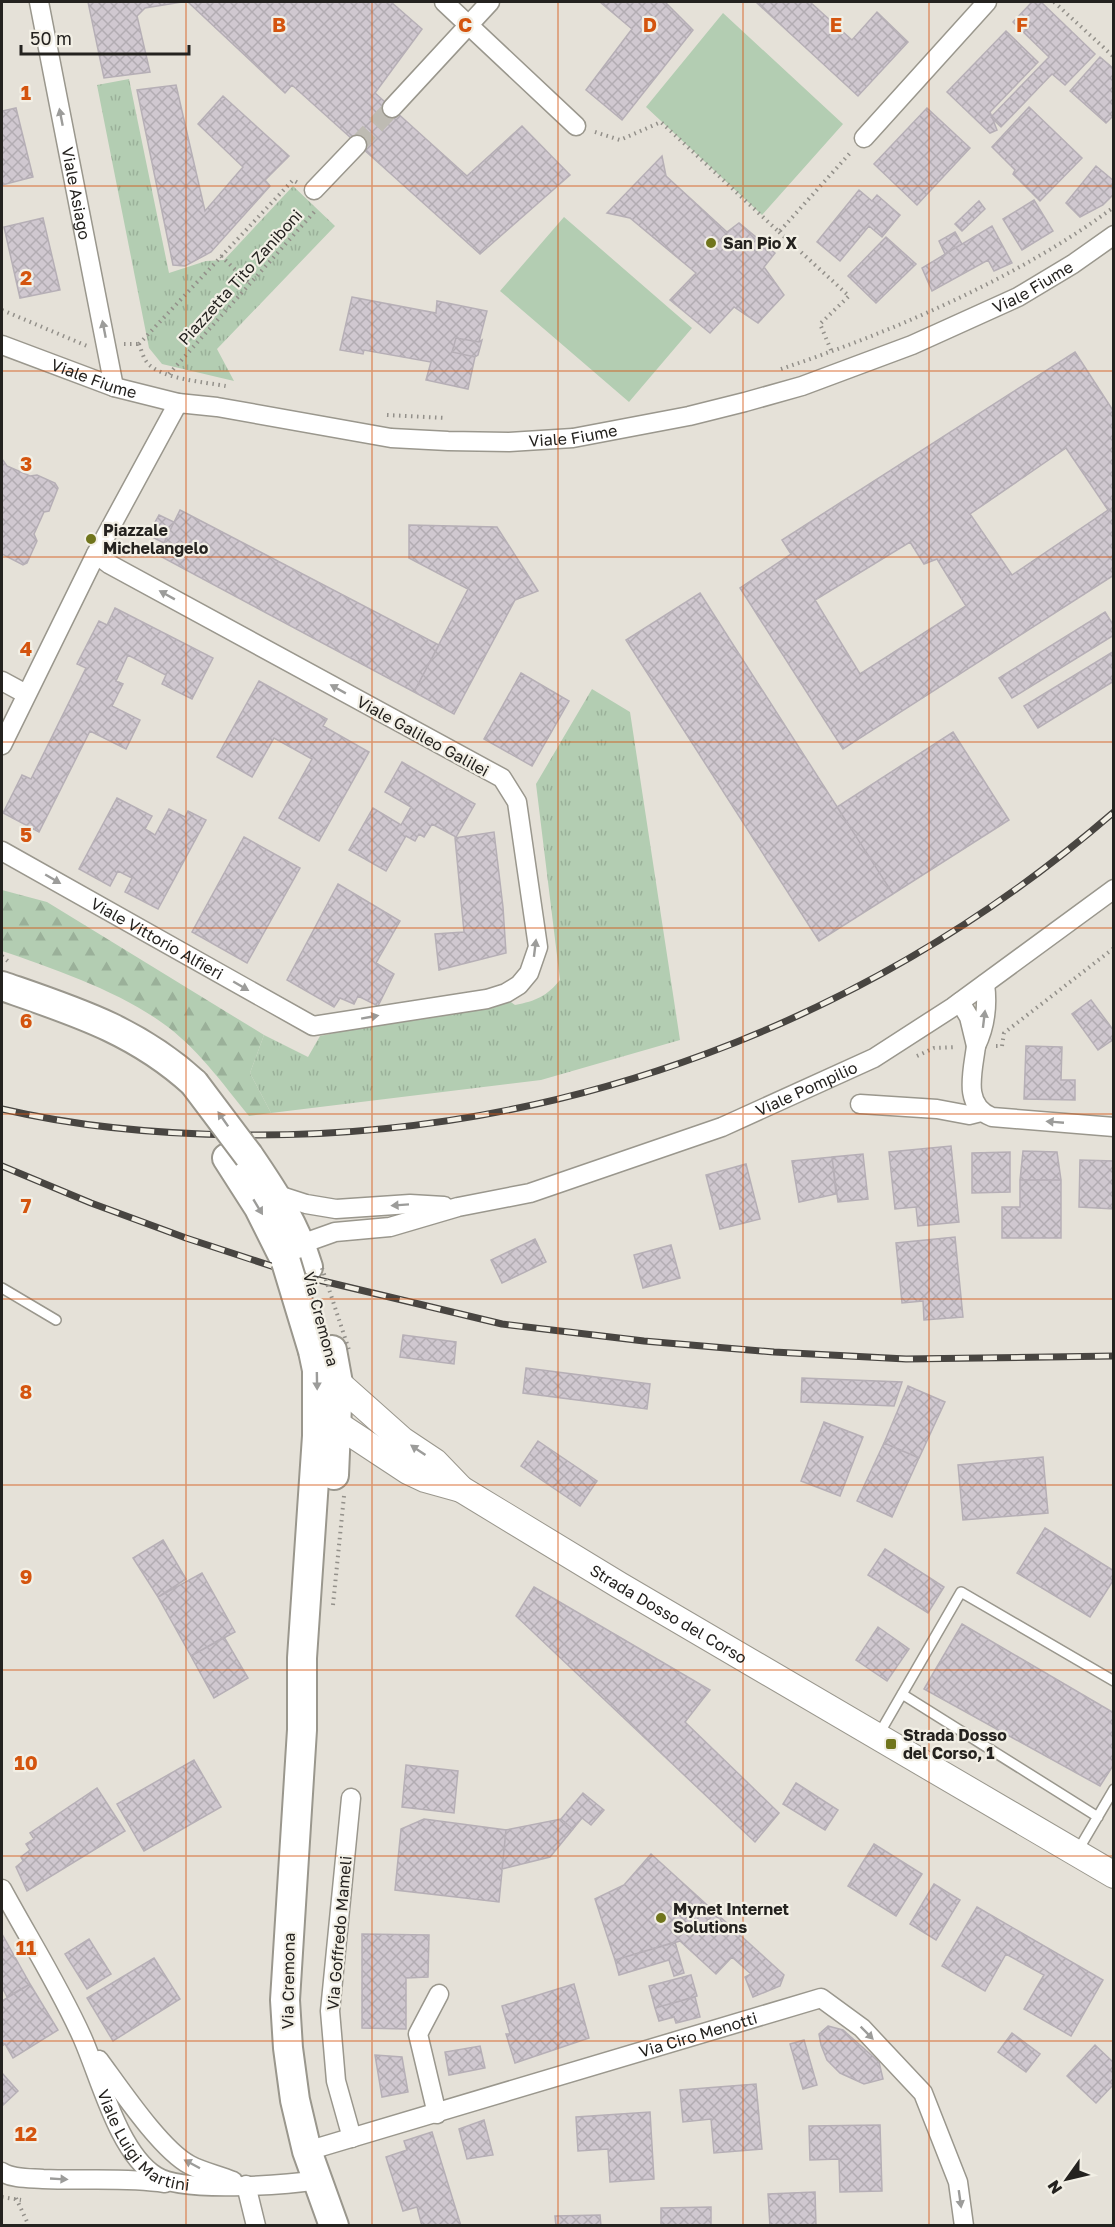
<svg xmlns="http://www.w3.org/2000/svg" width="1115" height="2227" font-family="'Golos Text',sans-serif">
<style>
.forest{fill:url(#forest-firs)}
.park{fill:url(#park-tufts)}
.pitch{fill:#b3cdb2}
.building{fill:url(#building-cross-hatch);stroke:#b6afb6;stroke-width:1.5;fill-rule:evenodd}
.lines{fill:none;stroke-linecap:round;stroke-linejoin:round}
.street-tunnel{stroke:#bebbb3;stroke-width:18;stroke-dasharray:18 9;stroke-linecap:butt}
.lane-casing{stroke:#9a978d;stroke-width:12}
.street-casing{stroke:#9a978d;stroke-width:21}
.secondary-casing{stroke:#9a978d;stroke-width:28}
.primary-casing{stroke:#9a978d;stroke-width:32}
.path{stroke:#93908a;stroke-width:4;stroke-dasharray:1.5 4.5;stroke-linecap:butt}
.lane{stroke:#fff;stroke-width:9}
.street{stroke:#fff;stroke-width:18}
.secondary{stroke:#fff;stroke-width:26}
.primary{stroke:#fff;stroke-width:28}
.rail-casing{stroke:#484541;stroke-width:7}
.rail{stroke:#f2efe5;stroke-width:4.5;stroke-dasharray:14;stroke-linecap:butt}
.primary-bridge-casing{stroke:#9a978d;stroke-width:32;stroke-linecap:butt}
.path-bridge{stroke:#93908a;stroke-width:4;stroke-dasharray:1.5 4.5;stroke-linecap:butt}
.primary-bridge{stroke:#fff;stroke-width:28}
.oneway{fill:#9c9c9a}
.grid{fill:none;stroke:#d4540e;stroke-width:1.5;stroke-opacity:0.55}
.poi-dot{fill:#70751c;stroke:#f2efe5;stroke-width:2}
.labels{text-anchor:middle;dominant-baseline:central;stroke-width:4.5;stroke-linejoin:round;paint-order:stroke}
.street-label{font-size:16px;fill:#24221f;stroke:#f2efe5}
.poi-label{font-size:16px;font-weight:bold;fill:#24221f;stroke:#f2efe5;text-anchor:start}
.grid-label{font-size:20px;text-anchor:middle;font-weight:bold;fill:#d4540e;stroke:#f2efe5;stroke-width:4.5;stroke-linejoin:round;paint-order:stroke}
</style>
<defs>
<pattern id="forest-firs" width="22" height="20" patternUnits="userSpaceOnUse" patternTransform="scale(1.5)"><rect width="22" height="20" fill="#b3cdb2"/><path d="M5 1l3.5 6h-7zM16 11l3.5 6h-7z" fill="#9ab099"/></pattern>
<pattern id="park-tufts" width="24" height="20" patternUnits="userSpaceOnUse" patternTransform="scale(1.5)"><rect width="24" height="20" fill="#b3cdb2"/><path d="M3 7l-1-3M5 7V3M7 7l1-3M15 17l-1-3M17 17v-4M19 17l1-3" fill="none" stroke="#9ab099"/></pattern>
<pattern id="building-cross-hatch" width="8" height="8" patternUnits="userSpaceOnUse" patternTransform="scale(1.5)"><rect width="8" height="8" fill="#d0c8d0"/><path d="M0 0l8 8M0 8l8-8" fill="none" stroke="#b2acb2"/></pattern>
</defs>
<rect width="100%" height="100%" fill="#e5e1d8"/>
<path class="forest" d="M 2,890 L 47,902 L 264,1035 L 250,1073 L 271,1113 L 249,1116 C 222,1083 197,1047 161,1022 C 118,991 52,968 2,951 Z"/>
<path class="park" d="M 129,79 L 169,273 L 206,261 L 224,260 L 293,186 L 335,226 L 217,349 L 234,381 L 162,364 L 149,348 L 97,85 Z
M 592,689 L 630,712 L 680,1040 L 541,1080 L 271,1113 L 250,1073 L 264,1035 L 308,1057 L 320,1036 L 505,998 L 515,1005 C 536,1001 547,996 560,980 L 536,784 Z"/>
<path class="pitch" d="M 723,13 L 843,124 L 762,215 L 646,107 Z
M 564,217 L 692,328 L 629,402 L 500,291 Z"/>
<path class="building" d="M 88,2 L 182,2 L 145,8 L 137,16 L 150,72 L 104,78 Z
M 188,2 L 391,2 L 422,29 L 375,93 L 467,176 L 522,126 L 570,175 L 480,254 L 292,85 L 285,93 Z
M 600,2 L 665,2 L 693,30 L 622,120 L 586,90 L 632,29 Z
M 756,2 L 810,2 L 852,40 L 877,12 L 908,42 L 858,96 Z
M 1032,2 L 1041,2 L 1095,54 L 1065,85 L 1052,74 L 1001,127 L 991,117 L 1049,57 L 1013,22 Z
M 1006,31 L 1038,62 L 990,112 L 997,130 L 990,133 L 947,92 Z
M 1100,57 L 1114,69 L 1114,115 L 1106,123 L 1070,91 Z
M 176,85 L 205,211 L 243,167 L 198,124 L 223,96 L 289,156 L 265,180 L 270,186 L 211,252 L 185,266 L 173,265 L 137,90 Z
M 1029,107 L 1082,158 L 1040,201 L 1013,174 L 1015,170 L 992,147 Z
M 16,108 L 33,177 L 2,185 L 2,111 Z
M 927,108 L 970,148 L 917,205 L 874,164 Z
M 662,156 L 666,176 L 727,232 L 739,223 L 775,253 L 764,267 L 784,295 L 758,323 L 734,307 L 710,333 L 670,300 L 696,273 L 630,218 L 607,213 Z
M 1096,166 L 1114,181 L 1114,194 L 1103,205 L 1080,217 L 1066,203 Z
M 859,190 L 872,201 L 877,195 L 900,215 L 882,237 L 869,226 L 840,261 L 817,242 Z
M 1034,200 L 1053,231 L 1022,250 L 1003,219 Z
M 979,201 L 985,209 L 962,231 L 955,224 Z
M 43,218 L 60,290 L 20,298 L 4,227 Z
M 992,226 L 1012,263 L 994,271 L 988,260 L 932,291 L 922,268 Z
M 955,232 L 962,244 L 945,254 L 939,241 Z
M 886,237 L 916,264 L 876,303 L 848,276 Z
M 352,297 L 436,313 L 437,301 L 487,311 L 479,342 L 456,338 L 452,352 L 475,357 L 468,389 L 426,380 L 431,362 L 364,350 L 363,354 L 340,350 Z
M 456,338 L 479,342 L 482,340 L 478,355 L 475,357 L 452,352 Z
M 1075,352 L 1114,412 L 1114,575 L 843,749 L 740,588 L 791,554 L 782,540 ZM 1066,448 L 1108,510 L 1012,575 L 970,514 ZM 910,542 L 924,564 L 937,559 L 966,606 L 860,674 L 815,600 Z
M 2,459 L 7,466 L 30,476 L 37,475 L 55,483 L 58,488 L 49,511 L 44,512 L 34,534 L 37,541 L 27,563 L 23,565 L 2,554 Z
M 180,510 L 439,645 L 414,692 L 158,555 Z
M 159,515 L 174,522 L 164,543 L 148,535 Z
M 409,525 L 497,527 L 538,591 L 515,600 L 454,714 L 414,692 L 468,589 L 409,558 Z
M 700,593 L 893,894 L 819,941 L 626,640 Z
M 115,608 L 213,658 L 192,699 L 162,684 L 166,675 L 128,655 L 116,681 L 123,684 L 112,706 L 140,720 L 126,749 L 90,731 L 39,832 L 3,813 L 22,775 L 31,779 L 86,668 L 77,664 L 99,621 L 107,625 Z
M 1105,612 L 1114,626 L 1114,635 L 1012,698 L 999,678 Z
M 1114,651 L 1114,681 L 1038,728 L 1024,706 Z
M 521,673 L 569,701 L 532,766 L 484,739 Z
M 259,681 L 327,719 L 323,726 L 369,752 L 319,841 L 279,818 L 312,759 L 274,738 L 252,777 L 217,757 Z
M 953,732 L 1009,820 L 893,894 L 837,807 Z
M 402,762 L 475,804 L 456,837 L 432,824 L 424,837 L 419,834 L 415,841 L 406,836 L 386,871 L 349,850 L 373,808 L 401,825 L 411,807 L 385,792 Z
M 117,798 L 152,816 L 145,829 L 155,835 L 169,809 L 185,817 L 188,811 L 206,820 L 158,909 L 125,892 L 132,878 L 118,871 L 110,886 L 79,869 Z
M 494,832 L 503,907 L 506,953 L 439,970 L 435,934 L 464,932 L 455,838 Z
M 244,837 L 300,868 L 247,963 L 192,932 Z
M 338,884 L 400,921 L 376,963 L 394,974 L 378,1006 L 358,996 L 354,1004 L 340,998 L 334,1007 L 287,980 Z
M 1091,1000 L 1114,1031 L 1114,1039 L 1098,1050 L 1072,1014 Z
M 1026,1046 L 1062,1047 L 1061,1080 L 1075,1080 L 1075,1100 L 1024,1099 Z
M 951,1146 L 959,1222 L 918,1226 L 916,1207 L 895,1209 L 889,1152 Z
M 1023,1151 L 1057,1152 L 1061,1180 L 1020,1180 Z
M 1010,1152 L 1010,1192 L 972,1193 L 972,1153 Z
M 863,1154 L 868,1199 L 838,1202 L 832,1157 Z
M 832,1157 L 836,1194 L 799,1202 L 792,1161 Z
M 1080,1160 L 1114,1161 L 1114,1209 L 1079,1207 Z
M 746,1164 L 760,1219 L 720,1229 L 706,1175 Z
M 1020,1180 L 1061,1180 L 1061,1238 L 1002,1238 L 1002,1207 L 1020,1207 Z
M 955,1237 L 963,1317 L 924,1320 L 923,1301 L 902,1303 L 896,1243 Z
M 535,1239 L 546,1262 L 502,1283 L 491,1260 Z
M 671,1245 L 680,1278 L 643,1288 L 634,1255 Z
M 403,1335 L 456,1342 L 454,1364 L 400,1357 Z
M 526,1368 L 650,1384 L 647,1409 L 523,1393 Z
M 802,1378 L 902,1382 L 894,1406 L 801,1402 Z
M 908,1386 L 945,1402 L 919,1458 L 884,1443 Z
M 824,1422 L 863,1437 L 840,1496 L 801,1481 Z
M 538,1441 L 597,1481 L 580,1506 L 521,1466 Z
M 884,1443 L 919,1458 L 892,1517 L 857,1501 Z
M 1043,1457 L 1048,1513 L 963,1520 L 958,1465 Z
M 1045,1528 L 1114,1571 L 1114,1579 L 1090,1617 L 1017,1573 Z
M 163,1540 L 186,1579 L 158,1597 L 133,1558 Z
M 885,1549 L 944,1587 L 928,1613 L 868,1575 Z
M 202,1573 L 235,1632 L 191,1656 L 158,1597 Z
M 534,1587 L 710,1690 L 685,1722 L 779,1813 L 755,1842 L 516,1616 Z
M 962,1624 L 1114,1713 L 1114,1764 L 1100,1786 L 924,1689 Z
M 878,1627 L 909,1649 L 887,1681 L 856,1660 Z
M 224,1637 L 248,1678 L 214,1698 L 191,1656 Z
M 194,1760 L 221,1807 L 144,1851 L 117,1804 Z
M 406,1765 L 458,1771 L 454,1813 L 402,1807 Z
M 796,1783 L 838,1810 L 825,1830 L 783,1804 Z
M 97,1788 L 125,1831 L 27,1891 L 16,1867 L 23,1861 L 21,1857 L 30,1850 L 26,1844 L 34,1839 L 30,1833 Z
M 583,1793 L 604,1810 L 591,1825 L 582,1818 L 573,1829 L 561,1819 Z
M 424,1819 L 506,1830 L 499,1902 L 395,1890 L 401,1829 Z
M 561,1819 L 573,1829 L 550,1857 L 502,1869 L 506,1830 Z
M 874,1844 L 922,1874 L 896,1916 L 848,1886 Z
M 651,1854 L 784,1975 L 780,1986 L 753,1997 L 745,1977 L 751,1974 L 732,1957 L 716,1974 L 680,1941 L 615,1960 L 595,1899 L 624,1885 Z
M 934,1884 L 960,1900 L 936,1940 L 910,1924 Z
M 977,1907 L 1103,1980 L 1071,2036 L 1024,2009 L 1044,1975 L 1006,1954 L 985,1991 L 942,1966 Z
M 2,1934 L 30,1984 L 7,1997 L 2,1987 Z
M 362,1934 L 429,1935 L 428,1977 L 406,1978 L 406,2029 L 362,2028 Z
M 89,1939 L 111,1974 L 87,1989 L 65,1954 Z
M 675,1942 L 684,1973 L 674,1976 L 669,1960 L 619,1975 L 615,1960 Z
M 154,1958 L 180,1999 L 113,2041 L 87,1998 Z
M 691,1975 L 697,1996 L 655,2008 L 649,1986 Z
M 30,1984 L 58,2030 L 13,2058 L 5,2044 L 2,2046 L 2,2001 Z
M 574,1984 L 589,2038 L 515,2063 L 506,2034 L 510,2034 L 502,2006 Z
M 695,1997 L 700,2017 L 676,2023 L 674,2017 L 659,2021 L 655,2008 Z
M 828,2026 L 843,2030 L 879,2062 L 883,2079 L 864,2084 L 840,2073 L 827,2060 L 821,2045 L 819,2034 Z
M 1012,2033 L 1040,2054 L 1026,2072 L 998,2052 Z
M 804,2040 L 817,2085 L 803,2089 L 790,2044 Z
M 1095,2045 L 1114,2063 L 1114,2084 L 1096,2103 L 1067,2076 Z
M 480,2046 L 485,2068 L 449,2075 L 445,2052 Z
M 375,2055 L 402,2057 L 408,2092 L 382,2097 Z
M 2,2073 L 18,2091 L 2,2106 Z
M 756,2084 L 762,2149 L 714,2153 L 711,2119 L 683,2122 L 680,2090 Z
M 650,2112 L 654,2179 L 610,2182 L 608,2149 L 578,2151 L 576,2117 Z
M 484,2120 L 493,2155 L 467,2159 L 459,2129 Z
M 880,2125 L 882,2191 L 840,2192 L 839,2159 L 810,2160 L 809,2126 Z
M 432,2132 L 461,2226 L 422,2226 L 417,2207 L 403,2211 L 386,2157 L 407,2150 L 404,2141 Z
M 815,2192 L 816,2226 L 770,2226 L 768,2194 Z
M 711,2207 L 711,2226 L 661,2226 L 661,2208 Z
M 600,2215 L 601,2226 L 556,2226 L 555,2216 Z"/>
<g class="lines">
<path class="street-tunnel" d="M 357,145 L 392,108"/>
<defs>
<path id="lane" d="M 2,1288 L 56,1320
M 902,1694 L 1098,1817
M 879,1734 L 961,1592 L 1114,1681
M 1077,1852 L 1114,1789"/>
<g id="street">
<path id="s1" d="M 39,2 L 114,387"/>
<path d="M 444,2 L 576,126"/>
<path d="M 392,108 L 490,2"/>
<path d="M 864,138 L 987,2"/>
<path d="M 314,190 L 357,145"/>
<path id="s2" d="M 2,345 L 114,387 L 178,403 L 217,407 L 391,438 L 448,441 L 509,442 L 573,438 L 689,416 L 745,402 L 802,386 L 912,345 L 1018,297 L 1073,264 L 1114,235"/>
<path d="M 2,681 L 26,694"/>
<path d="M 2,745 L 96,554 L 178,403"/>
<path id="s3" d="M 2,851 L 313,1026 L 487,999 L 506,993 L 519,985 L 529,973 L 538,947 L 517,802 L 502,778 L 109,564 L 96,554"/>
<path d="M 960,1002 L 969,1017 L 976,1046 C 985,1027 988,1006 985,984"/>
<path d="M 976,1046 C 973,1071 962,1106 992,1117 L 1114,1127"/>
<path d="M 860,1104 L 937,1109 L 969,1115 L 981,1112"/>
<path d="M 275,1194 L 306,1204 L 336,1209 L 410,1204 L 444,1206"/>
<path id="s4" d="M 290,1248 L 335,1232 L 390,1227 L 458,1207 L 530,1193 L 722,1127 L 874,1058 L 953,1007 L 1114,889"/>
<path d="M 351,1798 L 330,2011 L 336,2081 L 352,2138"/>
<path id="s5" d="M 2,1889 C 28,1937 59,1986 82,2037 C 100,2077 118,2152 156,2176 C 182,2193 285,2185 318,2180"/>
<path d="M 99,2060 C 119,2087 161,2150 190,2165 C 203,2172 219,2175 233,2181"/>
<path d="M 437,2114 L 418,2034 L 439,1994"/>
<path id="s6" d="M 307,2151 L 821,1998 L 862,2028 L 923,2093 L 958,2182 L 964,2226"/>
<path d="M 2,2172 C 13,2179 30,2178 43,2179 C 84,2181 125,2177 165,2183"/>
<path d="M 246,2185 L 256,2226"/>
</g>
<g id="secondary">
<path id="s7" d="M 338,1383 L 402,1440 L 435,1462 L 461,1489 L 619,1585 L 1114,1875"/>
<path d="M 323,1415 L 408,1471 L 425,1479 L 461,1489"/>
</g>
<path id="primary" d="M 2,986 C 74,1011 136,1030 194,1083
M 249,1156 C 273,1191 296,1226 308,1267
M 227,1158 L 259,1208 L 286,1262
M 332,1350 L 338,1383 L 334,1475
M 313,1351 L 317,1370 L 317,1436 L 302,1658 L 302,1730 L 285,2000 L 288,2048 L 295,2100 L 307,2151 L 334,2226"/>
</defs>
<use href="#lane" class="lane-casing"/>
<use href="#street" class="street-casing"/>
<use href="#secondary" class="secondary-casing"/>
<use href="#primary" class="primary-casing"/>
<path class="path" d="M 1054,2 L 1114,57
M 595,132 L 620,140 L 661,122 L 779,232 L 851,152
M 779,232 L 849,296 L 820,324 L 831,350
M 221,256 L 250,284
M 2,310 L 87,346
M 124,344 L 139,344
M 139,344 C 141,349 143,357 146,361 C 158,379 205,382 226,386
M 139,344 L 293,180 L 298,183
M 781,369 C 892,332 1020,277 1114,207
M 169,374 L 316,210
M 387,415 L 445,418
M 2,956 L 9,962
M 996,1046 L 1002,1046 L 1004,1033 L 1114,948
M 917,1056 L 934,1048 L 956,1047
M 333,1605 L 344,1496
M 2,2197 L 21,2200
M 16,2198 L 29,2226"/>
<use href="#lane" class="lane"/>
<use href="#street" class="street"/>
<use href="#secondary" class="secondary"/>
<use href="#primary" class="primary"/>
<defs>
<path id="rail" d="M 2,1109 C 79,1127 160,1134 239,1135 C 561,1139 871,1022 1114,812
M 2,1166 L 91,1203 L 186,1238 L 302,1276 L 502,1324 L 644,1341 L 774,1352 L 906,1359 L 1114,1356"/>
</defs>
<use href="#rail" class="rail-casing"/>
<use href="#rail" class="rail"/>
<defs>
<path id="primary-bridge" d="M 194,1083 L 249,1156
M 286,1262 L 313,1351"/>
</defs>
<use href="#primary-bridge" class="primary-bridge-casing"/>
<path class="path-bridge" d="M 322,1268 L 349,1350"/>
<use href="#primary-bridge" class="primary-bridge"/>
</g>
<defs><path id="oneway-solid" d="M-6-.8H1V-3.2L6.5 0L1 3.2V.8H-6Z" transform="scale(1.5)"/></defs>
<g class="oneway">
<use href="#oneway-solid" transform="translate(61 117) rotate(-101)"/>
<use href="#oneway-solid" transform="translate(104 329) rotate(-101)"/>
<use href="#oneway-solid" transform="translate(167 595) rotate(-151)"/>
<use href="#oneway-solid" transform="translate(338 689) rotate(-151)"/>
<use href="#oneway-solid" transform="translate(53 879) rotate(30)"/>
<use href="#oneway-solid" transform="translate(535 948) rotate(-83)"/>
<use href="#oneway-solid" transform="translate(241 986) rotate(30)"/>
<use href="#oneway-solid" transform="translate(370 1017) rotate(-10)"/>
<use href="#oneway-solid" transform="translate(984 1019) rotate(-83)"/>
<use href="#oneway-solid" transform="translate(223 1119) rotate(-125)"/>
<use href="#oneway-solid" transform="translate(1055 1122) rotate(-175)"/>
<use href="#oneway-solid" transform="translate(400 1205) rotate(176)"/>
<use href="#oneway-solid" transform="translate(258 1207) rotate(59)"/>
<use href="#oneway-solid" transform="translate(317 1381) rotate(89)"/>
<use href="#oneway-solid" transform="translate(418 1450) rotate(-146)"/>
<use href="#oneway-solid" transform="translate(867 2033) rotate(45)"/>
<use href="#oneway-solid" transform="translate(192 2164) rotate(-152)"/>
<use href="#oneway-solid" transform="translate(59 2179) rotate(3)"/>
<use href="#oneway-solid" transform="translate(960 2199) rotate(82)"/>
</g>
<path class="grid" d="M 186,2 L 186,2226M 372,2 L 372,2226M 558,2 L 558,2226M 743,2 L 743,2226M 929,2 L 929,2226M 2,186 L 1114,186M 2,371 L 1114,371M 2,557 L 1114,557M 2,742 L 1114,742M 2,928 L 1114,928M 2,1114 L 1114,1114M 2,1299 L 1114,1299M 2,1485 L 1114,1485M 2,1670 L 1114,1670M 2,1856 L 1114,1856M 2,2041 L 1114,2041"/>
<g class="poi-dot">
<circle cx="711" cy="243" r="6"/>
<circle cx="91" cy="539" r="6"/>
<rect x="885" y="1738" width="12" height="12" rx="3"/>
<circle cx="661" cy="1918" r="6"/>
</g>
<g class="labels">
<g class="street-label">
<text stroke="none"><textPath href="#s1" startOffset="195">Viale Asiago</textPath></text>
<text transform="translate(240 277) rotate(-48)">Piazzetta Tito Zaniboni</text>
<text stroke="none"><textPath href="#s2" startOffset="1070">Viale Fiume</textPath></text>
<text stroke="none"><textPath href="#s2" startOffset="98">Viale Fiume</textPath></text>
<text stroke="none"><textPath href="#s2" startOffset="584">Viale Fiume</textPath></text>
<text transform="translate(423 736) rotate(29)">Viale Galileo Galilei</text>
<text stroke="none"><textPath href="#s3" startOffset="178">Viale Vittorio Alfieri</textPath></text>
<text stroke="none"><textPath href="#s4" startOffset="543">Viale Pompilio</textPath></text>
<text transform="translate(321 1319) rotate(75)">Via Cremona</text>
<text stroke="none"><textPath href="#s7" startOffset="405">Strada Dosso del Corso</textPath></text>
<text transform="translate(339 1933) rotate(-85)">Via Goffredo Mameli</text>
<text transform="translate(288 1981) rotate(-89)">Via Cremona</text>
<text stroke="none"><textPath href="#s6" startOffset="408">Via Ciro Menotti</textPath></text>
<text stroke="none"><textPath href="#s5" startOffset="294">Viale Luigi Martini</textPath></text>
</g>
<g class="poi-label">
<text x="723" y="243">San Pio X</text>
<text x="103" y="530">Piazzale<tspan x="103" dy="18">Michelangelo</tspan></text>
<text x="903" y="1735">Strada Dosso<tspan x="903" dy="18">del Corso, 1</tspan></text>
<text x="673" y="1909">Mynet Internet<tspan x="673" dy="18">Solutions</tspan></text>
</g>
</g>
<g class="grid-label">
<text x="279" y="32">B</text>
<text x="465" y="32">C</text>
<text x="650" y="32">D</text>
<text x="836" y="32">E</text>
<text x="1022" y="32">F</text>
<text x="26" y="100">1</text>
<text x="26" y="285">2</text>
<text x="26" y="471">3</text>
<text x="26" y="656">4</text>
<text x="26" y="842">5</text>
<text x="26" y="1028">6</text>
<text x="26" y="1213">7</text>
<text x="26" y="1399">8</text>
<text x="26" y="1584">9</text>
<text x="26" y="1770">10</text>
<text x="26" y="1955">11</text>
<text x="26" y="2141">12</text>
</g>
<rect width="1115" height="2227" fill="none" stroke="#24221f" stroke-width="6"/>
<g transform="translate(1067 2179) rotate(236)" stroke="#f2efe5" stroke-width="4.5" paint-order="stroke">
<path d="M0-4.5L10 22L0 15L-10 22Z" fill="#24221f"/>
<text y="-9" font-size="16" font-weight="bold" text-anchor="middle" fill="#24221f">N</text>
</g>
<path d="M21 45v9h168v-9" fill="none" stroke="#24221f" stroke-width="3"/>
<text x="30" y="45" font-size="18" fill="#24221f" stroke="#f2efe5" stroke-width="4.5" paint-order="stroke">50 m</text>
</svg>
